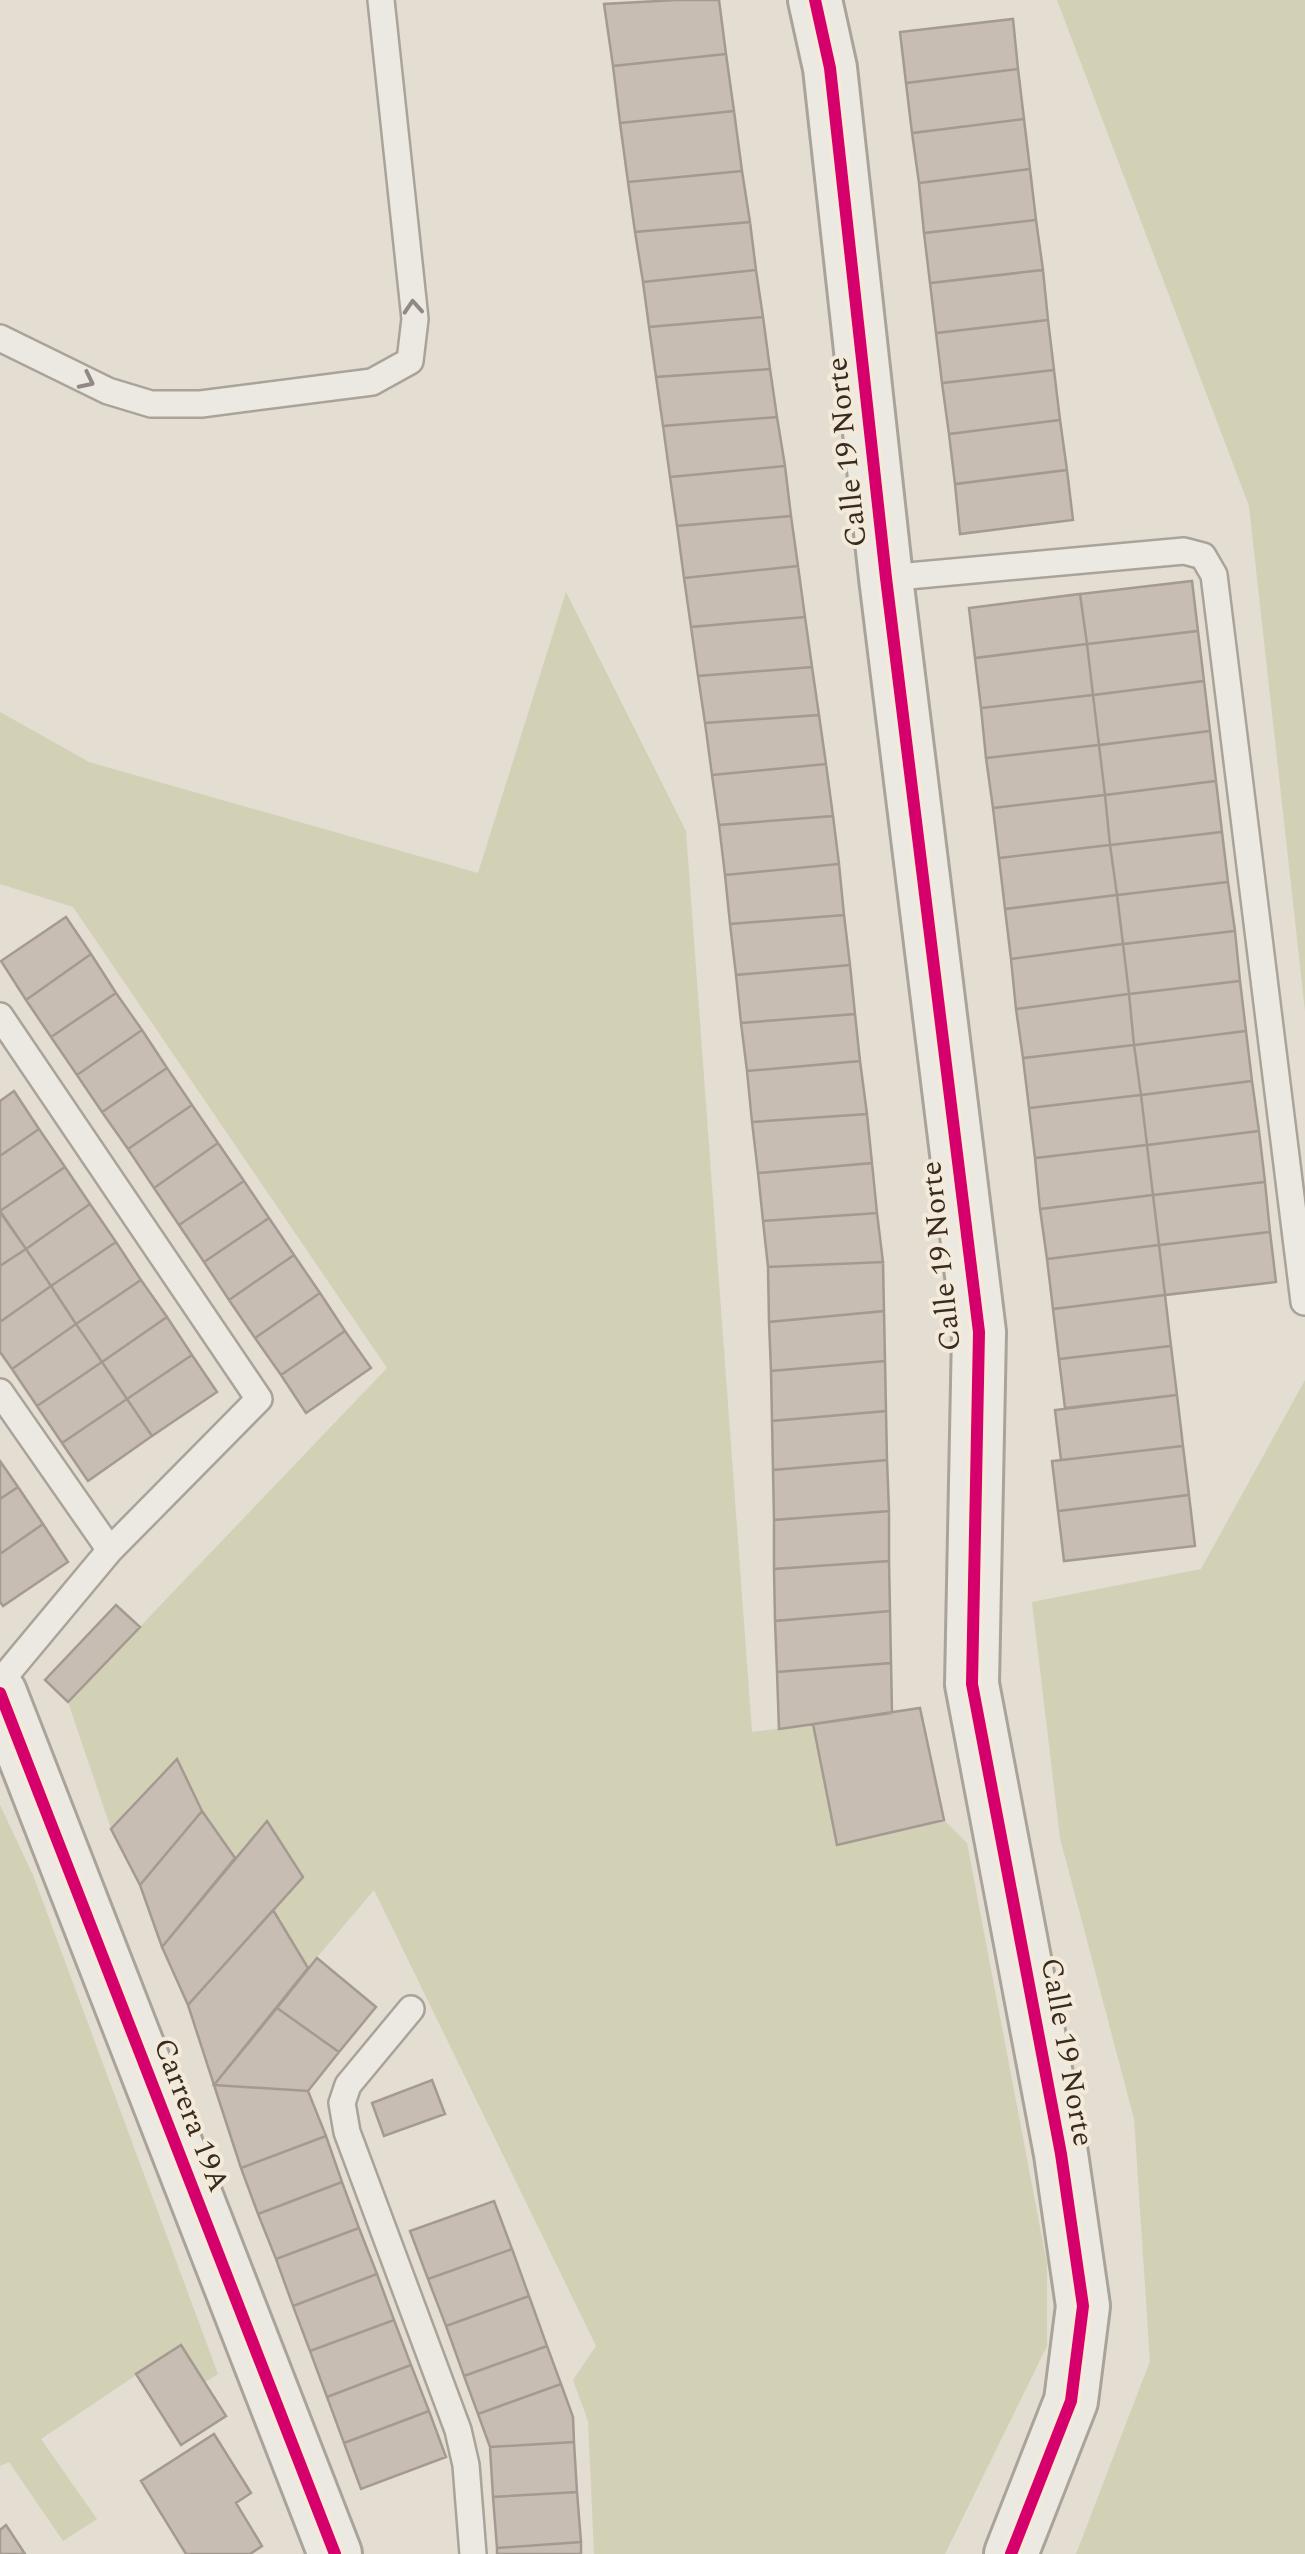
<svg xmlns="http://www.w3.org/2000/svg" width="1305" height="2554" font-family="Spectral,serif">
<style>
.green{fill:#d2d1b6}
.building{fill:#c7bdb3;stroke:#a49a91;stroke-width:2.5}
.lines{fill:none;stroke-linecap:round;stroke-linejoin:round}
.service-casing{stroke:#a9a39a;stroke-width:30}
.minor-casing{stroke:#a9a39a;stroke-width:58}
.service{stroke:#ece9e2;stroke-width:25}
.minor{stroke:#ece9e2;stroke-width:52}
.cycleway-casing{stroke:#f3ead9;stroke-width:19}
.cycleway{stroke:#d6006c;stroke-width:12}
.oneway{stroke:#928a82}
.labels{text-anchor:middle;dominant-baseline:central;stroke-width:8;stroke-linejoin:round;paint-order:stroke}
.street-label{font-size:30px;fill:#382c22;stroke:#f3ead9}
</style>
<rect width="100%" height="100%" fill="#e3ddd2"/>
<path class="green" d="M 1057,0 L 1305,0 L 1305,1011 L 1249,506 Z
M 566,592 L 686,831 L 752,1732 L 813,1724 L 837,1844 L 944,1820 L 967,1843 L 1047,2264 L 1047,2346 L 945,2554 L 594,2554 L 588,2421 L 573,2380 L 596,2346 L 374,1890 L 308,1968 L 273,1910 L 303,1876 L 267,1821 L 235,1858 L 202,1811 L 177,1759 L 111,1829 L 68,1702 L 387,1368 L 73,907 L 0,884 L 0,712 L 89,762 L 478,873 Z
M 1305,1380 L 1305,2554 L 1076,2554 L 1150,2361 L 1134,2119 L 1060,1838 L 1032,1602 L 1201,1569 Z
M 0,1805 L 33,1875 L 218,2374 L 205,2382 L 181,2345 L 41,2439 L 97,2519 L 63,2541 L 9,2462 L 0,2466 Z"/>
<path class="building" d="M 676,0 L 719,0 L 726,54 L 613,66 L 604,4 Z
M 1013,19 L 1018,69 L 906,83 L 900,32 Z
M 726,54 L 734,111 L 620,123 L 613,66 Z
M 1018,69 L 1024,119 L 912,133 L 906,83 Z
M 734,111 L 742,171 L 628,182 L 620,123 Z
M 1024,119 L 1030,169 L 919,183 L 912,133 Z
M 1030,169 L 1036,220 L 924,233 L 919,183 Z
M 742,171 L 750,222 L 635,232 L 628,182 Z
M 1036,220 L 1043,270 L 930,283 L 924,233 Z
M 750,222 L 756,270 L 643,282 L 635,232 Z
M 756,270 L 763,317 L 649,327 L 643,282 Z
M 1043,270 L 1048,320 L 936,333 L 930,283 Z
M 763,317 L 770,369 L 656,377 L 649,327 Z
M 1048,320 L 1054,370 L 942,383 L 936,333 Z
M 770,369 L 777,417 L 663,426 L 656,377 Z
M 1054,370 L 1060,420 L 949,434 L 942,383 Z
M 777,417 L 785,466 L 670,477 L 663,426 Z
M 1060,420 L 1067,470 L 955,484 L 949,434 Z
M 785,466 L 791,516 L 677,526 L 670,477 Z
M 1067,470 L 1073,520 L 960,534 L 955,484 Z
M 791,516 L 798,566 L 684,578 L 677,526 Z
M 798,566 L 805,617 L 691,627 L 684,578 Z
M 1192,581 L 1198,631 L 1087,644 L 1080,594 Z
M 1080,594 L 1087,644 L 975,658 L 969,608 Z
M 805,617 L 812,667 L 698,676 L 691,627 Z
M 1198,631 L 1204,681 L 1093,695 L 1087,644 Z
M 1087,644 L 1093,695 L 981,708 L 975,658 Z
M 812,667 L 819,715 L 705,723 L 698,676 Z
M 1204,681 L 1210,731 L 1099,745 L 1093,695 Z
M 1093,695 L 1099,745 L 986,758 L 981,708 Z
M 819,715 L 826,764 L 712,775 L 705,723 Z
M 1210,731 L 1216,781 L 1105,795 L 1099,745 Z
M 1099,745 L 1105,795 L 993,808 L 986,758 Z
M 826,764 L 833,816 L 719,825 L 712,775 Z
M 1216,781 L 1222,832 L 1110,845 L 1105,795 Z
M 1105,795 L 1110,845 L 999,858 L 993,808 Z
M 833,816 L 839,864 L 725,875 L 719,825 Z
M 1222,832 L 1228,882 L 1117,895 L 1110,845 Z
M 1110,845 L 1117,895 L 1005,909 L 999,858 Z
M 839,864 L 844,915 L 730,924 L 725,875 Z
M 1228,882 L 1235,931 L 1123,944 L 1117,895 Z
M 1117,895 L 1123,944 L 1011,959 L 1005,909 Z
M 844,915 L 850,965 L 736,975 L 730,924 Z
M 66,917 L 91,954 L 26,1000 L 1,961 Z
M 1235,931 L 1240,981 L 1129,994 L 1123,944 Z
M 1123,944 L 1129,994 L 1016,1009 L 1011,959 Z
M 91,954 L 116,993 L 51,1037 L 26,1000 Z
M 850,965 L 855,1014 L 741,1023 L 736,975 Z
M 1240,981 L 1246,1031 L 1134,1045 L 1129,994 Z
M 116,993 L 142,1030 L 77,1075 L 51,1037 Z
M 1129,994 L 1134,1045 L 1023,1058 L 1016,1009 Z
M 855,1014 L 860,1061 L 747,1071 L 741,1023 Z
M 142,1030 L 167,1068 L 102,1112 L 77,1075 Z
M 1246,1031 L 1252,1081 L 1141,1095 L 1134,1045 Z
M 1134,1045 L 1141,1095 L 1029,1108 L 1023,1058 Z
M 860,1061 L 867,1114 L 752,1122 L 747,1071 Z
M 167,1068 L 192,1105 L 128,1149 L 102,1112 Z
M 1252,1081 L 1259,1131 L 1147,1145 L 1141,1095 Z
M 14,1091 L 39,1129 L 0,1156 L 0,1101 Z
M 1141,1095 L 1147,1145 L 1035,1158 L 1029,1108 Z
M 192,1105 L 218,1143 L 154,1188 L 128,1149 Z
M 867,1114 L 872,1163 L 758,1173 L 752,1122 Z
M 39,1129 L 65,1167 L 0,1211 L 0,1156 Z
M 1259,1131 L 1265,1182 L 1153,1195 L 1147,1145 Z
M 218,1143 L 244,1181 L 179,1225 L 154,1188 Z
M 1147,1145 L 1153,1195 L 1040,1209 L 1035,1158 Z
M 872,1163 L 877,1213 L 763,1221 L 758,1173 Z
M 65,1167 L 90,1204 L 26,1249 L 0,1211 Z
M 244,1181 L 269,1218 L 204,1262 L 179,1225 Z
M 1265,1182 L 1270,1232 L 1159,1245 L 1153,1195 Z
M 1153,1195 L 1159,1245 L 1047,1259 L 1040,1209 Z
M 90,1204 L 116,1242 L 51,1286 L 26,1249 Z
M 0,1212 L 26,1249 L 0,1266 Z
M 877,1213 L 883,1262 L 768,1267 L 763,1221 Z
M 269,1218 L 294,1255 L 229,1300 L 204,1262 Z
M 1270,1232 L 1276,1282 L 1165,1295 L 1159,1245 Z
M 116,1242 L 141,1280 L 76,1324 L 51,1286 Z
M 1159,1245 L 1165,1295 L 1053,1309 L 1047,1259 Z
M 26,1249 L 51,1286 L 0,1322 L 0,1266 Z
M 294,1255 L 320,1293 L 255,1338 L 229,1300 Z
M 883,1262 L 884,1311 L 769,1322 L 768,1267 Z
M 141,1280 L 167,1317 L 102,1362 L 76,1324 Z
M 51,1286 L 76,1324 L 12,1369 L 0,1352 L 0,1322 Z
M 320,1293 L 345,1331 L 281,1375 L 255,1338 Z
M 1165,1295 L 1171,1346 L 1059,1359 L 1053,1309 Z
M 884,1311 L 885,1361 L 771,1371 L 769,1322 Z
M 167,1317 L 192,1355 L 127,1399 L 102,1362 Z
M 76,1324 L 102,1362 L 37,1406 L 12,1369 Z
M 345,1331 L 371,1368 L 306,1413 L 281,1375 Z
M 1171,1346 L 1177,1395 L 1065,1408 L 1059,1359 Z
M 192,1355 L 217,1392 L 152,1436 L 127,1399 Z
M 885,1361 L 886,1411 L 772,1421 L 771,1371 Z
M 102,1362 L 127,1399 L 62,1443 L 37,1406 Z
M 1177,1395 L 1183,1446 L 1061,1460 L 1055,1410 Z
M 127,1399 L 152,1436 L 88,1481 L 62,1443 Z
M 886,1411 L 887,1460 L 773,1470 L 772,1421 Z
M 1183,1446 L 1189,1495 L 1058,1511 L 1052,1461 Z
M 887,1460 L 889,1511 L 774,1520 L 773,1470 Z
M 0,1461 L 18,1487 L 0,1499 Z
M 18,1487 L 43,1524 L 0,1554 L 0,1499 Z
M 1189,1495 L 1195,1546 L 1064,1561 L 1058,1511 Z
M 889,1511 L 889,1561 L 774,1569 L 774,1520 Z
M 43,1524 L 68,1562 L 3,1606 L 0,1602 L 0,1554 Z
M 889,1561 L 890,1611 L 775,1621 L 774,1569 Z
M 116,1605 L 140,1627 L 68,1702 L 45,1680 Z
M 890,1611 L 891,1663 L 777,1672 L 775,1621 Z
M 891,1663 L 892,1713 L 779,1729 L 777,1672 Z
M 920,1708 L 944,1820 L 837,1845 L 813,1724 Z
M 177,1759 L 202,1811 L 140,1885 L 111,1829 Z
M 202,1811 L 235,1858 L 162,1947 L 140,1885 Z
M 267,1821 L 303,1877 L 188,2005 L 162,1947 Z
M 273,1910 L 308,1968 L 214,2085 L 188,2005 Z
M 317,1958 L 376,2007 L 339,2052 L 277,2008 Z
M 277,2008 L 339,2052 L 308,2091 L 214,2085 Z
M 432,2080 L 445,2114 L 384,2136 L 372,2103 Z
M 214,2085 L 308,2091 L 326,2136 L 241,2168 Z
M 326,2136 L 342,2182 L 258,2214 L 241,2168 Z
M 342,2182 L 359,2228 L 276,2259 L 258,2214 Z
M 494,2201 L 512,2249 L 428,2279 L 410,2231 Z
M 359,2228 L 377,2274 L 293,2306 L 276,2259 Z
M 512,2249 L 529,2296 L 446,2326 L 428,2279 Z
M 377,2274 L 394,2320 L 310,2351 L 293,2306 Z
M 529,2296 L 547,2346 L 464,2376 L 446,2326 Z
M 394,2320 L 411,2365 L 327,2397 L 310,2351 Z
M 181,2345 L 226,2416 L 181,2445 L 136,2374 Z
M 547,2346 L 561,2384 L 478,2414 L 464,2376 Z
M 411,2365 L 429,2411 L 344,2443 L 327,2397 Z
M 561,2384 L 573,2417 L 574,2442 L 490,2447 L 478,2414 Z
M 429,2411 L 446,2457 L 361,2489 L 344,2443 Z
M 214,2434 L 251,2493 L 236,2503 L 262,2546 L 250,2554 L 186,2554 L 141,2481 Z
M 574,2442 L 577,2492 L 493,2497 L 490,2447 Z
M 577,2492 L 581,2542 L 497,2548 L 493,2497 Z
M 6,2525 L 25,2554 L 0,2554 L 0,2530 Z
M 581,2542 L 581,2554 L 497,2554 L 497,2548 Z"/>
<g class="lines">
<defs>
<path id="service" d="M 0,338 L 108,391 L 151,404 L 201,404 L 372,382 L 410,361 L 415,319 L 381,0
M 886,578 L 1184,551 L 1203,556 L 1214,575 L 1304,1302
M 0,1016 L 259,1399 L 110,1550 L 0,1682
M 0,1392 L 110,1550
M 411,2009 L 348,2085 L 342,2103 L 347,2132 L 458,2430 L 466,2465 L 473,2554"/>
<path id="minor" d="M 815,0 L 830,68 L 886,578 L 979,1332 L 972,1684 L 1061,2154 L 1083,2306 L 1071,2401 L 1011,2554
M 0,1693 L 335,2554"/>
</defs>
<use href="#service" class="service-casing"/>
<use href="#minor" class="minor-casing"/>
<use href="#service" class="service"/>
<use href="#minor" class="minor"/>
<defs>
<path id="cycleway" d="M 815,0 L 830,68 L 886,578 L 979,1332 L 972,1684 L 1061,2154 L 1083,2306 L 1071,2401 L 1011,2554
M 0,1693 L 335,2554"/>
</defs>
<use href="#cycleway" class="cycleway-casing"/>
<use href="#cycleway" class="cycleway"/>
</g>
<defs><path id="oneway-chevron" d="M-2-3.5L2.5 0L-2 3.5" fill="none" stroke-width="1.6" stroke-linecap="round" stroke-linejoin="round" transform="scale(2.5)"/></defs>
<g class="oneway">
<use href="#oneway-chevron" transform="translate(413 307) rotate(-94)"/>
<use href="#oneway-chevron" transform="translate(87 381) rotate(26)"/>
</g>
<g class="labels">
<g class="street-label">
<text transform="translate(847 452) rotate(-96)">Calle 19 Norte</text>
<text transform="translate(941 1256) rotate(-96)">Calle 19 Norte</text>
<text transform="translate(1067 2052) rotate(80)">Calle 19 Norte</text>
<text transform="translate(191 2115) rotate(69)">Carrera 19A</text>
</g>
</g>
</svg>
